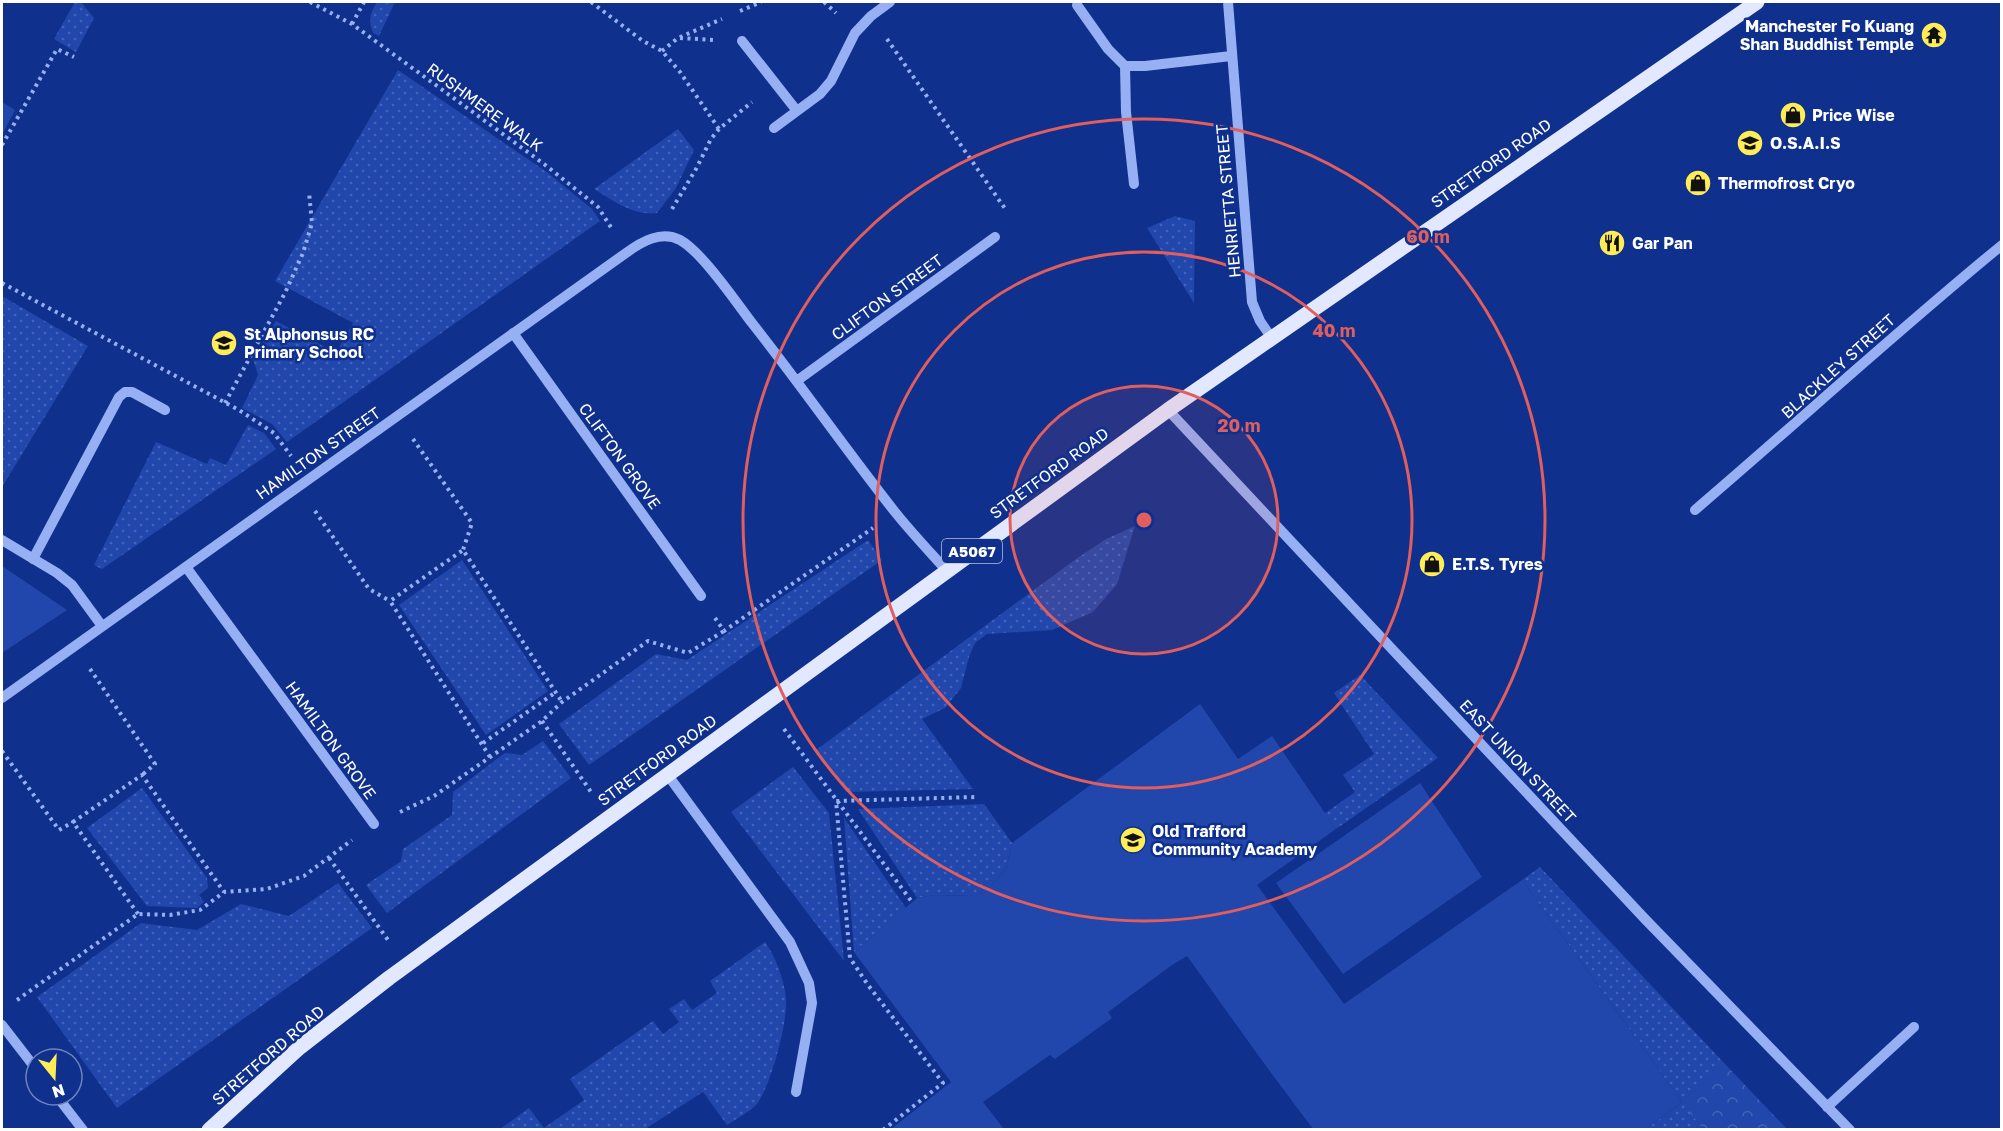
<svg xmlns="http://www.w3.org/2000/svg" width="2003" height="1131" font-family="'Golos Text',sans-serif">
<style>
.grass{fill:url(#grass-dots)}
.forest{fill:url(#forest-crowns)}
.park{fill:#2147ac}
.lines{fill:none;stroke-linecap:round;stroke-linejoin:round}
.path{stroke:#96b0f3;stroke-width:4;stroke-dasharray:3 4.5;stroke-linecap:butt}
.minor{stroke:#96b0f3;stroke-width:10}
.major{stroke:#e2e8ff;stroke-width:15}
.ring{fill:none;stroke:#e05e5e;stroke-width:3}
.labels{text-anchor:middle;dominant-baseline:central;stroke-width:5;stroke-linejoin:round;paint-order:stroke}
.shield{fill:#0f308d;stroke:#b7c1dd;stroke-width:1.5}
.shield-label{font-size:15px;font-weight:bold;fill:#fff}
.poi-label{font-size:16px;font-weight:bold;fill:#fff;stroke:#0f308d;text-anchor:start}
.street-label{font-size:16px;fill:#fff;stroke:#0f308d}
.centre{fill:#e05e5e;stroke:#0f308d;stroke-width:3}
.ring-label{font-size:18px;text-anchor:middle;font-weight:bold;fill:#e05e5e;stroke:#0f308d;stroke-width:5;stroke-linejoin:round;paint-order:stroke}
</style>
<defs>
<pattern id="grass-dots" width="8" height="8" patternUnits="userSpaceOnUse" patternTransform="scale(1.5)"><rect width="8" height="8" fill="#2147ac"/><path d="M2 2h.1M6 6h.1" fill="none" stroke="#4263b8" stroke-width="1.8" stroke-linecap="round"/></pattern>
<pattern id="forest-crowns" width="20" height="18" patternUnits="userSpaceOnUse" patternTransform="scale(1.5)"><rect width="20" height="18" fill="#2147ac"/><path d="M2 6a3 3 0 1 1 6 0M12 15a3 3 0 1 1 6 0" fill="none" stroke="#4263b8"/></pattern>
</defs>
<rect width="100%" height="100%" fill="#0f308d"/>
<path class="grass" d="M 75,2 L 81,2 L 94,18 L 76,52 L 54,39 Z
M 377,2 L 395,2 L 379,36 L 373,33 C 368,20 370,13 377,2 Z
M 398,70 L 548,173 L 592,209 L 600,221 L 287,442 L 272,424 L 242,408 L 258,375 L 253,359 L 276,321 L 336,353 L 353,323 L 275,281 Z
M 678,129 L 694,150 L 676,188 L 657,213 C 633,216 614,201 594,189 Z
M 1175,216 L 1195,221 L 1194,303 L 1147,228 Z
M 2,296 L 88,346 L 2,487 Z
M 248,425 L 264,433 L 276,449 L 102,569 L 94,565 L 156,442 L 207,464 L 210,458 L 226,465 Z
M 1135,526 L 1117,584 L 1093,612 L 1052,630 L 987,634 L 975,643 L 969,657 L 961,688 L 945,708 L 922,719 L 973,789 L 846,792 L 816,750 L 1076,559 L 1106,539 Z
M 868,540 L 882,560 L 589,765 L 559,724 L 656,654 L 687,660 Z
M 462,560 L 548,691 L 486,735 L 399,605 Z
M 1360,675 L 1438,758 L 1336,829 L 1324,814 L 1355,792 L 1343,775 L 1374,754 L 1334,693 Z
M 543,741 L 571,778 L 387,913 L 366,885 L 401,861 L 403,849 L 452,815 L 453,792 L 505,753 L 522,755 Z
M 793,767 L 829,813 L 844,961 L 731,812 Z
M 142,788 L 207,878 L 208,888 L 199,895 L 204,902 L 197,908 L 147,906 L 87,828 Z
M 984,804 L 1012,843 L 1006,869 L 985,892 L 975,896 L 935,895 L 917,898 L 858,809 Z
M 844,818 L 906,908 L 854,952 Z
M 1540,867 L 1725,1064 L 1683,1102 L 1703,1129 L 1646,1129 L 1682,1102 L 1522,880 Z
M 338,883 L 372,928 L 117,1108 L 37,997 L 141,923 L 197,930 L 241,904 L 289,916 Z
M 765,942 C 776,957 784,980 786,998 C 788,1022 771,1085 757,1104 C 750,1112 736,1119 727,1125 L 703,1092 L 645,1129 L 500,1129 L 529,1108 L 544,1128 L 584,1100 L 570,1079 L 653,1021 L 663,1034 L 679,1022 L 669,1009 L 684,999 L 692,1010 L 717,993 L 710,981 Z"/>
<path class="forest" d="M 1725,1064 L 1787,1129 L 1703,1129 L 1682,1102 Z"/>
<path class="park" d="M 2,102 L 15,110 L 2,135 Z
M 2,566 L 67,610 L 2,653 Z
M 1200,704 L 1238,759 L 1272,736 L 1336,829 L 1257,885 L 1344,1004 L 1522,880 L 1682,1102 L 1646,1129 L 1313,1129 L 1263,1062 L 1187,956 L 1172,965 L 1108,1012 L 1112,1018 L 1055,1059 L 1050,1055 L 983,1102 L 1004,1129 L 891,1129 L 951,1082 L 854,952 L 917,898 L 935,895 L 974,896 L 985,892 L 1006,869 L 1012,843 Z
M 1420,783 L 1482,877 L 1343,974 L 1276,883 Z"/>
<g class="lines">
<path class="path" d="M 310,2 L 352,24 L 544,164 L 598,207 L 612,229
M 591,2 L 643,41 L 662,51 L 680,72 L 719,129
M 824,2 L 836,13
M 740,11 L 761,2
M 352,24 L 364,2
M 680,38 L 715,40
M 887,39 L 1006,210
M 662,51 L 678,38 L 722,19
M 2,145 L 57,49 L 74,57
M 672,209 L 696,169 L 711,139 L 719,129 L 752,102
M 2,283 L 239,410 L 274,433 L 291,456
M 225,403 L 285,293 L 303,253 L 312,223 L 309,192
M 413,439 L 472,523 L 463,550
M 315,511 L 369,589 L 390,601
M 715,618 L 724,631 L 873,528
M 90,669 L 155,764 L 142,775
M 542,721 L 591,792
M 784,729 L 912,902
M 483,743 L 556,692
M 2,751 L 59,830 L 73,822
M 490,757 L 390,601 L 463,550 L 562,702
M 400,812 L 434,796 L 542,721 L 562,702 L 648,641 L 688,653 L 724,631
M 329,858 L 388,940
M 138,914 L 73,822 L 142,775 L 224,892
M 17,1000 L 138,914 L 170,915 L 200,910 L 224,892 L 267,889 L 304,876 L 352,840
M 883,1130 L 943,1083 L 868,985 L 850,958 L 836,801 L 976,797"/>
<path class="minor" d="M 1228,2 L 1252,302 L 1260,321 L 1271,337
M 1077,5 L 1108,49 L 1125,66 L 1126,112 L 1134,184
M 742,41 L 797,111
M 1125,66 L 1145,66 L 1231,56
M 774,128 L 820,94 L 831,81 L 855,33 L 871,16 L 890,2
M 513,333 L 701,596
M 798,380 L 995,237
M 1168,410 L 1645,919 L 1850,1130
M 1695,510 C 1798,422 1897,331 2002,245
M 2,540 L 57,573 L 72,585 L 102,626
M 33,559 L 119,397 L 125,392 L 132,392 L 165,410
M 186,567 L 374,824
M 2,698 L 626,253 C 641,242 661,230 680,240 C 702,252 736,302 752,323 C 801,385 846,450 895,512 C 911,532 929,551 946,570
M 667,774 L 790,942 L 809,983 L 812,1003 L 796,1092
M 2,1025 L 36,1069
M 56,1095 L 83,1130
M 1827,1107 L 1914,1027"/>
<path class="major" d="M 209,1130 L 299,1048 L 389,978 L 1168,410 L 1757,2"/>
</g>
<circle cx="1144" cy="520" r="134" fill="#e05e5e" fill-opacity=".12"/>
<g class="ring">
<circle cx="1144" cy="520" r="134"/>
<circle cx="1144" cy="520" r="268"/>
<circle cx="1144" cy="520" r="401"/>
</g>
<defs>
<symbol id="temple-disc" viewBox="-11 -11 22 22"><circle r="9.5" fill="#ffed58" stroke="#0f308d"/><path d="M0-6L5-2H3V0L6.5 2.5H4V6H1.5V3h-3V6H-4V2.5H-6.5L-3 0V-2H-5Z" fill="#111"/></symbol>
<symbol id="shop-disc" viewBox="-11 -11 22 22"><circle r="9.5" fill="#ffed58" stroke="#0f308d"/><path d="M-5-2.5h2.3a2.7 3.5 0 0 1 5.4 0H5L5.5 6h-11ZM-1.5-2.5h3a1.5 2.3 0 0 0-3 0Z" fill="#111"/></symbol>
<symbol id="school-disc" viewBox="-11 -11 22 22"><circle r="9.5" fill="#ffed58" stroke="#0f308d"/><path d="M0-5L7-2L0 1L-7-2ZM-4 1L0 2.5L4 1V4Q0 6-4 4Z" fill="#111"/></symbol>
<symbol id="restaurant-disc" viewBox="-11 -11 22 22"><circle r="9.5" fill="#ffed58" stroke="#0f308d"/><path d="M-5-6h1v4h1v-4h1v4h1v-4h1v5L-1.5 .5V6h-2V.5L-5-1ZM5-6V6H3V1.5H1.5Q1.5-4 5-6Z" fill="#111"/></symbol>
</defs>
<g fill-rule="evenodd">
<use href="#temple-disc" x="1919" y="20" width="30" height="30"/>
<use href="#shop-disc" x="1778" y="100" width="30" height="30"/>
<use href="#school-disc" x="1735" y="128" width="30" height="30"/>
<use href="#shop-disc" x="1683" y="168" width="30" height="30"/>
<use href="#restaurant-disc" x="1597" y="228" width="30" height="30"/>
<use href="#school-disc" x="209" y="328" width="30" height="30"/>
<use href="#shop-disc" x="1417" y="549" width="30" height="30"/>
<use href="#school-disc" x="1118" y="825" width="30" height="30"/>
</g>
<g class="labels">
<rect class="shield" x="942" y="539" width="60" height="24" rx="4.5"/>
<g class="shield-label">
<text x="972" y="551">A5067</text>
</g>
<g class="poi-label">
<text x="1914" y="26" text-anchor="end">Manchester Fo Kuang<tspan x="1914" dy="18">Shan Buddhist Temple</tspan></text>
<text x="1812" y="115">Price Wise</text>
<text x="1770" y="143">O.S.A.I.S</text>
<text x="1718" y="183">Thermofrost Cryo</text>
<text x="1632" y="243">Gar Pan</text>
<text x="244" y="334">St Alphonsus RC<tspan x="244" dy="18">Primary School</tspan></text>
<text x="1452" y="564">E.T.S. Tyres</text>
<text x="1152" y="831">Old Trafford<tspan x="1152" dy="18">Community Academy</tspan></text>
</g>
<g class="street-label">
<text transform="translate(485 107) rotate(36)">RUSHMERE WALK</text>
<text transform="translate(1491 163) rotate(-35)">STRETFORD ROAD</text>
<text transform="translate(1228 201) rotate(-95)">HENRIETTA STREET</text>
<text transform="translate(887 297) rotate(-36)">CLIFTON STREET</text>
<text transform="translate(1838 366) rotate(-42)">BLACKLEY STREET</text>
<text transform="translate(318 453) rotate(-35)">HAMILTON STREET</text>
<text transform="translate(620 456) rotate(54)">CLIFTON GROVE</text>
<text transform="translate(1049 473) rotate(-36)">STRETFORD ROAD</text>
<text transform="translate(331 740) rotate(54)">HAMILTON GROVE</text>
<text transform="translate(657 760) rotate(-36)">STRETFORD ROAD</text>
<text transform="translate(1518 761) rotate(47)">EAST UNION STREET</text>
<text transform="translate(268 1055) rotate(-41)">STRETFORD ROAD</text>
</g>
</g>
<circle cx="1144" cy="520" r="9" class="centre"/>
<g class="ring-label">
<text x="1428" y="243">60 m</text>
<text x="1334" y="337">40 m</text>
<text x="1239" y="432">20 m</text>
</g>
<rect width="2003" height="1131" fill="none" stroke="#ffffff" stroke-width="6"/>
<g transform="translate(54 1077) rotate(162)"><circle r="28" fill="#0f308d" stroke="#6f83bb" stroke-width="1.5"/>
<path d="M0-4.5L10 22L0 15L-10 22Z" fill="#ffed58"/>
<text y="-9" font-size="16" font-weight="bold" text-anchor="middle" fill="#ffffff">N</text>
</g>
</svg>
